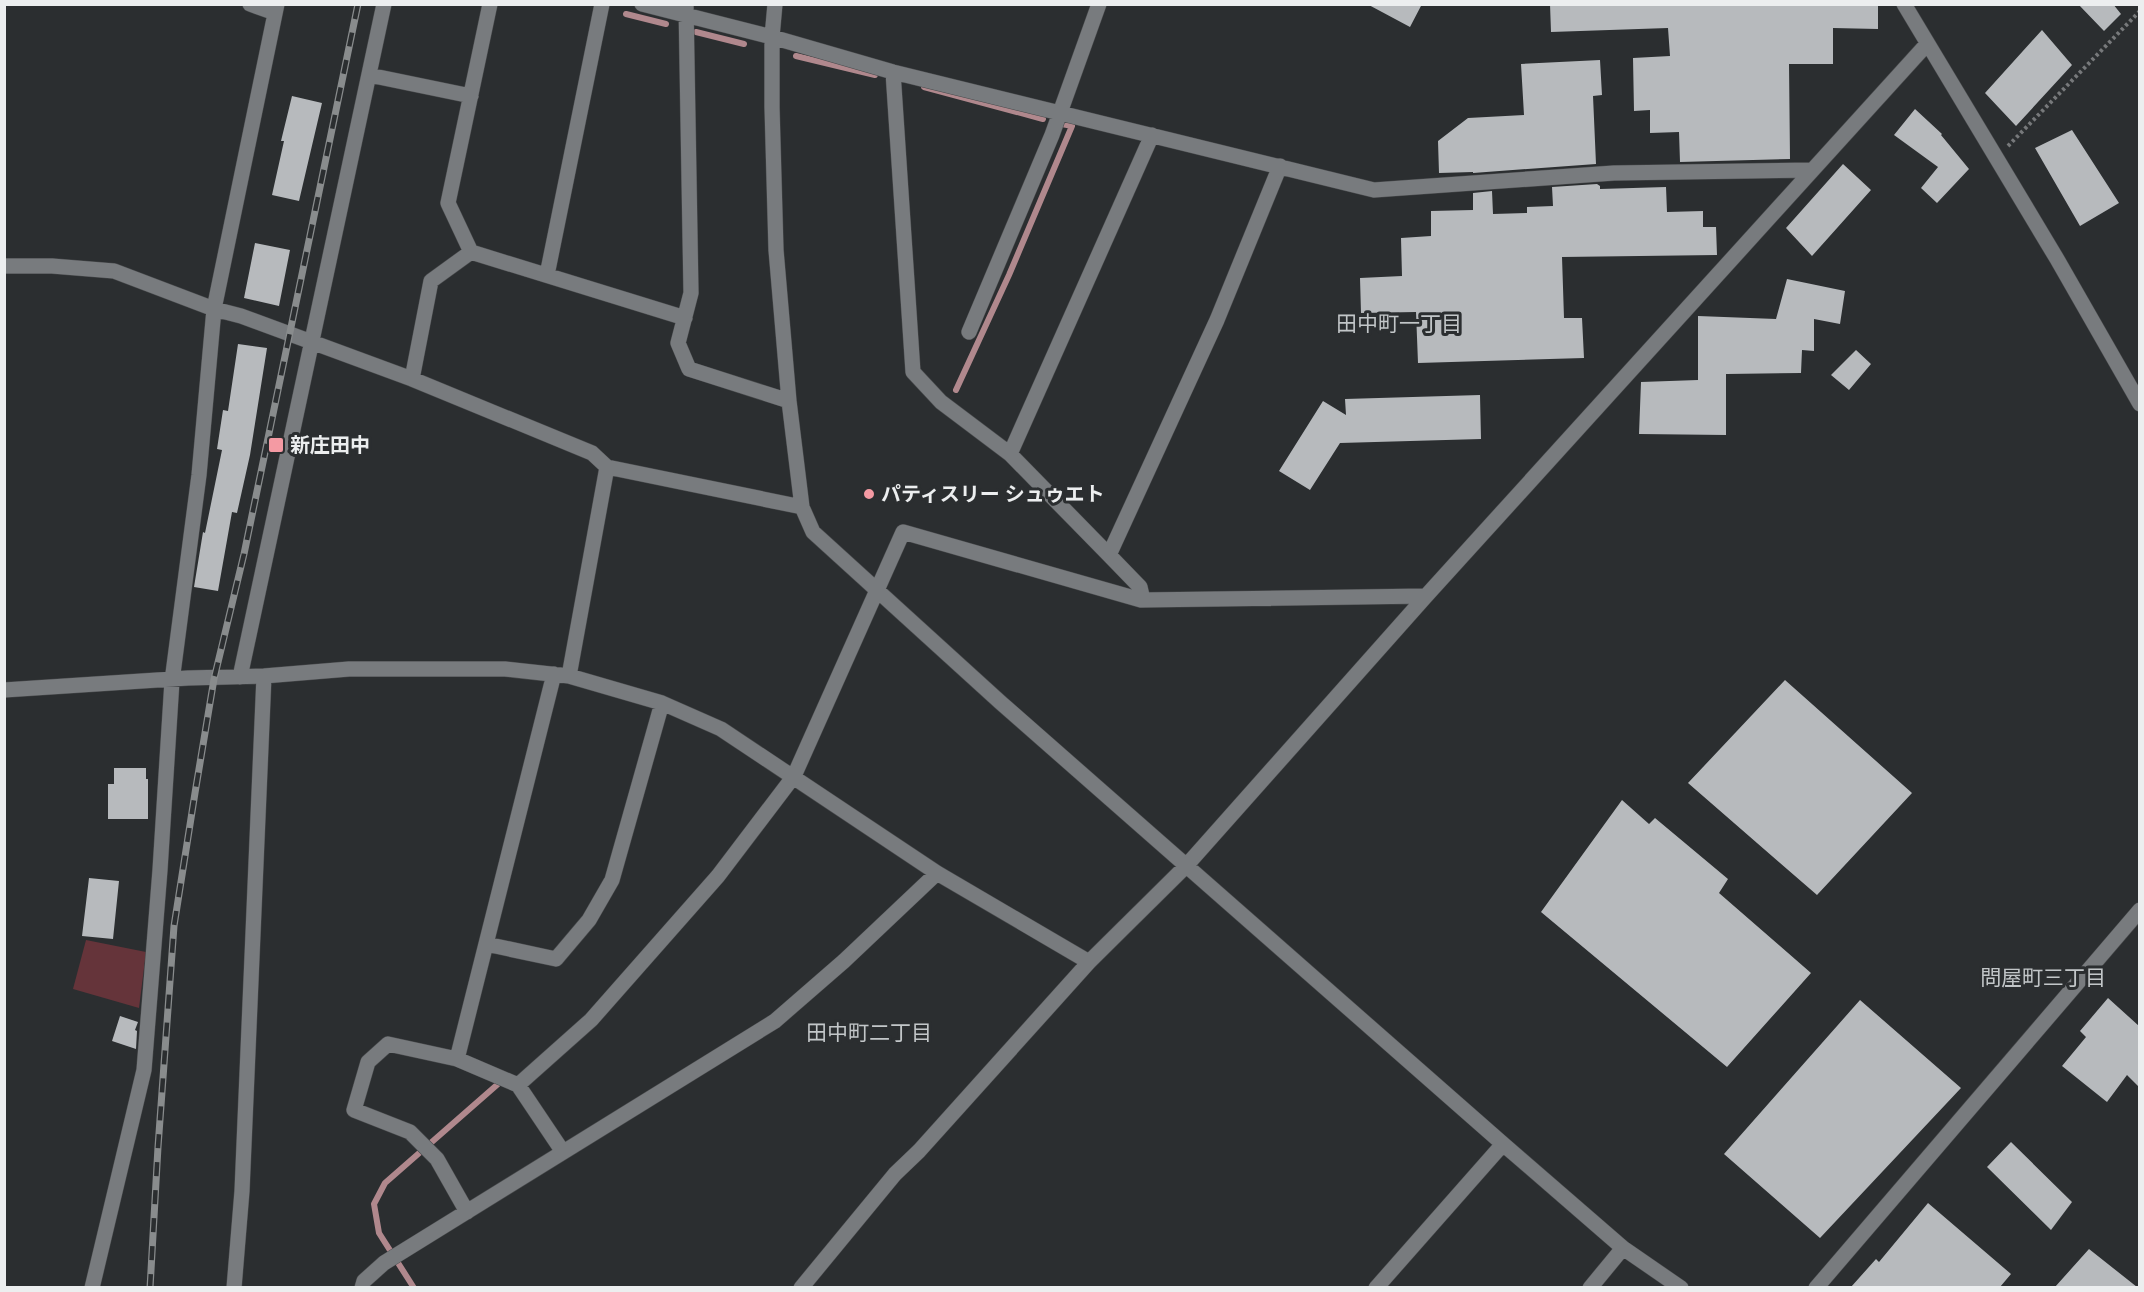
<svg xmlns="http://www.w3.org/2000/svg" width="2144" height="1292" font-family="Karla,'Noto Sans JP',sans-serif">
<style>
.green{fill:#65343a}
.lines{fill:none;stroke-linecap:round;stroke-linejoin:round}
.stream{stroke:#b0888d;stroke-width:6}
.building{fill:#b7babd}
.minor-casing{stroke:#484a4c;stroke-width:16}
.path{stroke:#77797b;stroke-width:4;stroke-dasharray:3 3;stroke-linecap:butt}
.minor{stroke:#787b7e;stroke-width:15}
.rail-casing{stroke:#898c8d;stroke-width:7}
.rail{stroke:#2b2e30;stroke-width:4.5;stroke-dasharray:14;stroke-linecap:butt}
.poi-dot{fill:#f49aa3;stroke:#2b2e30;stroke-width:2}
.labels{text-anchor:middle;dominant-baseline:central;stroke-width:6;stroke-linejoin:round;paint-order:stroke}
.poi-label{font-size:20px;font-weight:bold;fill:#eceeef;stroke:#2b2e30;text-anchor:start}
.neighbourhood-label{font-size:21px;fill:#c2c6c8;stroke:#2b2e30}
</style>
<rect width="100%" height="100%" fill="#2b2e30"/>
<path class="green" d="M 86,940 L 146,952 L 139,1008 L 73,989 Z"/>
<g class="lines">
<path class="stream" d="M 626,14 L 666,24
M 696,32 L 744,44
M 796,56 L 875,75
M 924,87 L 1043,119
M 956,390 L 1009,275 L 1072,126 L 1062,124
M 414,1288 L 379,1233 L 374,1204 L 385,1183 L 498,1084"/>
</g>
<path class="building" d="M 1367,4 L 1422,4 L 1410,27 Z
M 1550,4 L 1878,4 L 1878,29 L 1833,28 L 1833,64 L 1789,64 L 1790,159 L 1680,162 L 1679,132 L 1650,133 L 1650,110 L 1634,111 L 1633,58 L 1670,56 L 1668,28 L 1551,32 Z
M 2078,4 L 2113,4 L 2121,14 L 2104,31 Z
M 2042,30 L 2072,65 L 2016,126 L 1985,93 Z
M 1600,60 L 1602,95 L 1593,96 L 1596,164 L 1473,173 L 1473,172 L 1439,173 L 1438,141 L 1468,118 L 1524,115 L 1521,64 Z
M 292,96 L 322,103 L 299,201 L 272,195 L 284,141 L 281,141 Z
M 1915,109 L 1942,134 L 1941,135 L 1969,169 L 1937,203 L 1921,188 L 1938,167 L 1894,135 Z
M 2072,130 L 2119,203 L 2080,226 L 2035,148 Z
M 1843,164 L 1871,190 L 1812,256 L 1786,228 Z
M 1597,184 L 1600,186 L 1600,189 L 1666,187 L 1667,212 L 1703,211 L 1703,227 L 1716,227 L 1717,255 L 1562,257 L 1564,318 L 1582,318 L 1584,358 L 1418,363 L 1416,312 L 1361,313 L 1360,278 L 1402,276 L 1401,238 L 1431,236 L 1431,211 L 1473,210 L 1473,193 L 1492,191 L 1493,214 L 1527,213 L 1527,207 L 1553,206 L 1552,187 Z
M 255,243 L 290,250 L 279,306 L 244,298 Z
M 1787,279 L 1845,291 L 1840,324 L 1814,319 L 1814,351 L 1802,350 L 1801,373 L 1726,374 L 1726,435 L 1639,434 L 1641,382 L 1698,380 L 1698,316 L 1776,319 Z
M 238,344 L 267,348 L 250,455 L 237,513 L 232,512 L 218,591 L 194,587 L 203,532 L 205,533 L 222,450 L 217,449 L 223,410 L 228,411 Z
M 1856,350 L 1871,364 L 1849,390 L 1831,375 Z
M 1480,395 L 1481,439 L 1340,443 L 1310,490 L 1279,471 L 1323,401 L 1346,415 L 1345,399 Z
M 1785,680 L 1912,793 L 1817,895 L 1688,783 Z
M 114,768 L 146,768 L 146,779 L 148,779 L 148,819 L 108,819 L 108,784 L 114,784 Z
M 1622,800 L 1649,824 L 1655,818 L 1728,879 L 1719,893 L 1811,973 L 1727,1067 L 1541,912 Z
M 89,878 L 119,881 L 113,939 L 82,936 Z
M 2108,998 L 2139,1026 L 2139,1087 L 2127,1075 L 2107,1102 L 2062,1066 L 2086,1037 L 2080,1031 Z
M 1860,1000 L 1961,1088 L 1820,1238 L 1724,1154 Z
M 120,1016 L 138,1022 L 135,1030 L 137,1031 L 136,1049 L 112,1041 Z
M 2011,1142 L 2072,1202 L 2051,1230 L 1987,1167 Z
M 1928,1203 L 2011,1274 L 2000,1287 L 1851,1287 L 1876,1259 L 1879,1262 Z
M 2089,1249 L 2137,1287 L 2055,1287 Z"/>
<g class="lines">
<defs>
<path id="minor" d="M 250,4 L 275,13
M 490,4 L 448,203 L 471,252 L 685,318
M 642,4 L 772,37 L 893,72 L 1374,190 L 1614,173 L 1812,170
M 686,4 L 691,293 L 678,343 L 689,369 L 789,401
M 775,4 L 772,37 L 772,107 L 776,250 L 789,401 L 802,507 L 813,532 L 1000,702 L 1503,1144 L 1623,1248 L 1681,1288
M 1904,4 L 2057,259 L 2140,404
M 893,72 L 913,372 L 941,402 L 1010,454 L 1109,555 L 1217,320 L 1280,166
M 369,75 L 471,96
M 4,266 L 52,266 L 114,271 L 214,309 L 241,316 L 412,379 L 592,453 L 607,467 L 802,507
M 547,275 L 602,4
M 969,332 L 1052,135 L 1099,4
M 412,379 L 431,281 L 471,252
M 1010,454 L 1152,135
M 1109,555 L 1140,587 L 1143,600
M 569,676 L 607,467
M 240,677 L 384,4
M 4,690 L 188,678 L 264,676 L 349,669 L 505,669 L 569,676 L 662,703 L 721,729 L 937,873 L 1089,962
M 486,944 L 556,959 L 589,920 L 612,880 L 662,703
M 457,1059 L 554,674
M 518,1085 L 591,1020 L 718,876 L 794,776 L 903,532 L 1141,600 L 1426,596
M 467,1212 L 437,1159 L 410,1132 L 354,1110 L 368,1062 L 388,1044 L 457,1059 L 518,1085 L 563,1152
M 92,1288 L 144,1070 L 160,870 L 172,681 L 199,475 L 214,309 L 277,4
M 234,1288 L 242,1191 L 264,676
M 362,1288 L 364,1281 L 384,1263 L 775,1021 L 844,961 L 937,873
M 801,1288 L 895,1174 L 919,1151 L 1089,962 L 1186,866 L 1426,596 L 1927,44
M 1376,1288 L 1503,1144
M 1590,1288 L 1623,1248
M 1816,1288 L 2140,910"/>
</defs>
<use href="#minor" class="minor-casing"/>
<path class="path" d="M 2008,146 L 2140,11"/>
<use href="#minor" class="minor"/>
<defs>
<path id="rail" d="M 150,1288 L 158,1147 L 174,926 L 195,793 L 214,679 L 244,554 L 358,4"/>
</defs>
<use href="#rail" class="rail-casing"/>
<use href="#rail" class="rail"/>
</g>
<g class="poi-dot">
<rect x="268" y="437" width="16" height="16" rx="3"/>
<circle cx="869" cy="494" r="6"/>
</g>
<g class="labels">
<g class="poi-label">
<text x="290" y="445">新庄田中</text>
<text x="881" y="494">パティスリー シュゥエト</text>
</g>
<g class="neighbourhood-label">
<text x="1399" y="324">田中町一丁目</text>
<text x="2043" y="978">問屋町三丁目</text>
<text x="869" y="1033">田中町二丁目</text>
</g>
</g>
<rect width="2144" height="1292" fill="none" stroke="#eceeef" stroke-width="12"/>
</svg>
